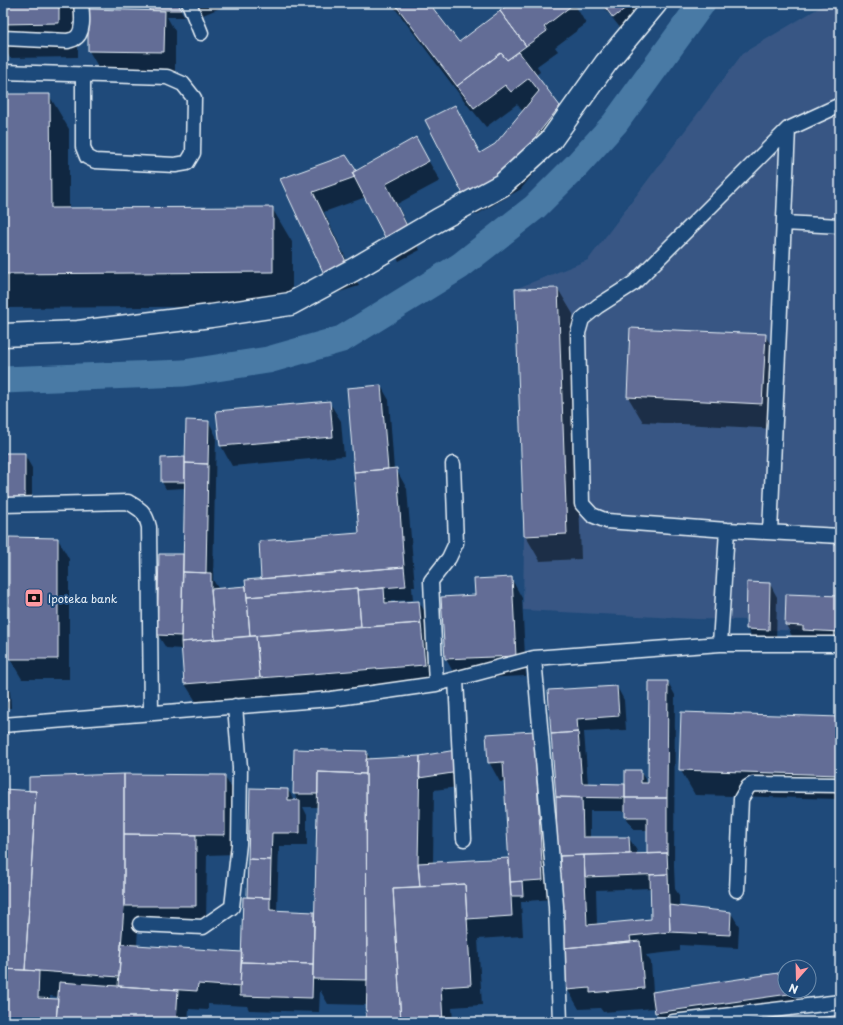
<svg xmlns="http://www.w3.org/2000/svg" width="843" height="1025" font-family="'Playpen Sans',sans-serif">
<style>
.built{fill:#375784}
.shadow{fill:#0007;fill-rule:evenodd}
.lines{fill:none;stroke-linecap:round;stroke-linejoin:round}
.canal{stroke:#487aa5;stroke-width:27}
.building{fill:#636d96;stroke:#e8f1f8}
.service-casing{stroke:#e8f1f8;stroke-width:17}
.minor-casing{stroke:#e8f1f8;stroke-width:25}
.service{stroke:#1f4a7a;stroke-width:14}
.minor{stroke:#1f4a7a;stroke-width:22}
.labels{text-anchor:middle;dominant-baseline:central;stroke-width:4;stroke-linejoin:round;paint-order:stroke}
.poi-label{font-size:11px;fill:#e8f1f8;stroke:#1f4a7a;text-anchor:start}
</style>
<rect width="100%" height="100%" fill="#1f4a7a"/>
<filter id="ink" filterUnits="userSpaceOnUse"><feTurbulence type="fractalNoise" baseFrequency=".025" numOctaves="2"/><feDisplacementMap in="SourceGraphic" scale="8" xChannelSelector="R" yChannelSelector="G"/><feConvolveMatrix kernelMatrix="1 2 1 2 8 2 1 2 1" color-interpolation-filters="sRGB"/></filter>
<g filter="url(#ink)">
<path class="built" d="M 827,3 L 840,3 L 840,632 L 746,629 L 746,620 L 696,619 L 523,610 L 524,536 L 515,289 L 588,260 L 743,53 Z"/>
<path class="shadow" d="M 3,3 L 78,3 L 78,57 L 10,58 L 3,45 Z
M 150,3 L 178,3 L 184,17 L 167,17 L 175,31 L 175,71 L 100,70 L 89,51 L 150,11 Z
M 196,3 L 232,3 L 203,15 Z
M 391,3 L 439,3 L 432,8 L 459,43 L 512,3 L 574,3 L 586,24 L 555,47 L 558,51 L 537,66 L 540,72 L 536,75 L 559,107 L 571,127 L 521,189 L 476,215 L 465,196 L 480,154 L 495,145 L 523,112 L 517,104 L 486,127 L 473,111 L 472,111 Z
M 600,3 L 657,3 L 622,30 Z
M 3,95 L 49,95 L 69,129 L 69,209 L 272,208 L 292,242 L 292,306 L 5,308 L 3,304 Z
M 416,139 L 440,181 L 397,204 L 420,250 L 399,261 L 388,241 L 366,197 L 324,212 L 359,286 L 336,293 L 325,274 L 281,179 L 346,156 L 356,171 Z
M 558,289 L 573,314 L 581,559 L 540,561 L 525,535 Z
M 765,335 L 780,361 L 777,429 L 643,422 L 628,397 Z
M 381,386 L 389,400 L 394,470 L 396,469 L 407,489 L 415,587 L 412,587 L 413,600 L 391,601 L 391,604 L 419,602 L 427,615 L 435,685 L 197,703 L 185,684 L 182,649 L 166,648 L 158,635 L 160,555 L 184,555 L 185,488 L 166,489 L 162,482 L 162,459 L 186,458 L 209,422 L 216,436 L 213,580 L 218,588 L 218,589 L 247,587 L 360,534 Z
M 329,402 L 341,421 L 344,456 L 232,466 L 221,446 L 218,412 Z
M 3,454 L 24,454 L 32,468 L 32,511 L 10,511 Z
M 58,539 L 69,559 L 69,679 L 22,679 L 10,659 Z
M 511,578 L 522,598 L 526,676 L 457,679 L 446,659 L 442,598 L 476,596 Z
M 770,584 L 777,597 L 776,643 L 755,642 L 747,629 Z
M 840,597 L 840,651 L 797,645 L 786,625 Z
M 668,682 L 675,695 L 674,867 L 675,889 L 679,895 L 679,907 L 731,913 L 739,926 L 738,948 L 680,945 L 680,951 L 646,955 L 651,962 L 653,992 L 785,973 L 785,991 L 802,991 L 806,1013 L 742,1022 L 661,1022 L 656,1013 L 655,1008 L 603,1012 L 600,1008 L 579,1009 L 568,990 L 561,860 L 558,856 L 557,797 L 549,691 L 617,687 L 624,700 L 626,730 L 584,732 L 588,784 L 626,785 L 640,771 L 649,786 ZM 590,811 L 626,811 L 626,817 L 634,830 L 648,830 L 648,855 L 637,855 L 637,851 L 629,838 L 590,838 ZM 651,888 L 652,920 L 597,925 L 596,890 Z
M 3,685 L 6,685 L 10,691 L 11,708 L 3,708 Z
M 840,718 L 840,989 L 839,987 L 839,799 L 695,795 L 680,769 Z
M 533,732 L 553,899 L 526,901 L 526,902 L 521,902 L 523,936 L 478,939 L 482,1005 L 452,1007 L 453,1022 L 367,1022 L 367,1005 L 328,1004 L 320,990 L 319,1012 L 249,1010 L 247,1006 L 208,1004 L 208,1010 L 189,1009 L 188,1022 L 3,1022 L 3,790 L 30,792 L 224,776 L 236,795 L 236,854 L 207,855 L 206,926 L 138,926 L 137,946 L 243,953 L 248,898 L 251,789 L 288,790 L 295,801 L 298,801 L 294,793 L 366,752 L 371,760 L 421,756 L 455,751 L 466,786 L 434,790 L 433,863 L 510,859 L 505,782 L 500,782 L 489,762 ZM 303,807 L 318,807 L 315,915 L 314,913 L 277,911 L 279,846 L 307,846 L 307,815 ZM 50,996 L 59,997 L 59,1000 L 50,1000 Z"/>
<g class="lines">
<path class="canal" d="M 3,380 L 184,373 L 268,360 L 342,339 L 460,266 L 535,207 L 577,165 L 615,123 L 702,3"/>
</g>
<path class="building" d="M 3,3 L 59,3 L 59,23 L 3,24 Z
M 149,3 L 178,3 L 181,10 L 149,10 Z
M 394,3 L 429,3 L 459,42 L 500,11 L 526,46 L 507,60 L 501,53 L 457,86 Z
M 510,3 L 575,3 L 544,27 L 547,31 L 526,46 L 500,11 Z
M 602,3 L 632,3 L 613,18 Z
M 88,9 L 165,11 L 164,52 L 88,51 Z
M 519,52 L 560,106 L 509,170 L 464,196 L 425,120 L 455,105 L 480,153 L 495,144 L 539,91 L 529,78 L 511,92 L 505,85 L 474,108 L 457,86 L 501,53 L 507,60 Z
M 3,94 L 50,94 L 51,208 L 273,207 L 273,272 L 3,274 Z
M 416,137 L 429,161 L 386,184 L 409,230 L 387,241 L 352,173 Z
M 346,155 L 356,170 L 352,173 L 355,177 L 313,192 L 348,266 L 324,274 L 280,179 Z
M 558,288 L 567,534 L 524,536 L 515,289 Z
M 630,328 L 766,334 L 762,404 L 627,397 Z
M 381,385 L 388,469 L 354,472 L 347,388 Z
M 330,401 L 333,437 L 220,446 L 216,411 Z
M 186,420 L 209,421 L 208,464 L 185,463 Z
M 3,453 L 25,453 L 25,498 L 3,498 Z
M 185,457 L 185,482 L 161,482 L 161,458 Z
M 185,463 L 208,464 L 206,573 L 183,572 Z
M 397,468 L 404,567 L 261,579 L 259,541 L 359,533 L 354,472 Z
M 9,537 L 58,538 L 58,659 L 9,659 Z
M 159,554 L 183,554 L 181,636 L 157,635 Z
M 404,567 L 406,586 L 358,590 L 358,588 L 247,597 L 245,580 Z
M 183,572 L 211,573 L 211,589 L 215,639 L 181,642 Z
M 512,577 L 516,656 L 445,659 L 441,597 L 475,595 L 474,579 Z
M 747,582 L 770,583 L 769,630 L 746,629 Z
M 246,586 L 250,636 L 215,639 L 211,589 Z
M 358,588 L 361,627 L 250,636 L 247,597 Z
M 384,588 L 385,603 L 419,601 L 421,623 L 361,627 L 358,590 Z
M 786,594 L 840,596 L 840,632 L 803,630 L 803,626 L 785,625 Z
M 421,623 L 425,665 L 260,678 L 256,636 Z
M 256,636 L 260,678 L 184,684 L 181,642 Z
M 649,681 L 668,681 L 667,798 L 625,798 L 625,770 L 641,770 L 641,783 L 648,783 Z
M 3,684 L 7,684 L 8,701 L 3,702 Z
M 617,686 L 619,716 L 577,719 L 578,732 L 551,734 L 548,690 Z
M 681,712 L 840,717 L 840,775 L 679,770 Z
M 534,731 L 543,880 L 510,882 L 503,762 L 488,763 L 486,734 Z
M 578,732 L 582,783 L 625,784 L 625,798 L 556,797 L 551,734 Z
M 294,749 L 367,751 L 366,774 L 318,772 L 318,794 L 293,794 Z
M 456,750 L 459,772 L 419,778 L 420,756 Z
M 420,756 L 418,863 L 420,887 L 393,888 L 401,1022 L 366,1022 L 367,980 L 366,759 Z
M 318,772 L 366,774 L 367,980 L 313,979 Z
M 124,774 L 124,906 L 119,977 L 25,970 L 36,791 L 29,791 L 29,777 Z
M 124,774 L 225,775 L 225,835 L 124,834 Z
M 250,788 L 288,789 L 288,800 L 300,800 L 300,833 L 272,833 L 271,860 L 248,859 Z
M 3,789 L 36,791 L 25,970 L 3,969 Z
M 556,797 L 582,798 L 583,837 L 629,837 L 630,854 L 557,856 Z
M 838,797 L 840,797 L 840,987 L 838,987 Z
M 625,798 L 667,798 L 667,853 L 647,854 L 647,817 L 625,817 Z
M 124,834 L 196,835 L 196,906 L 124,906 Z
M 667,853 L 668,874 L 585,877 L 584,855 Z
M 584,855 L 587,925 L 651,919 L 650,875 L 668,874 L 670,932 L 630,936 L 631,942 L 563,948 L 560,856 Z
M 509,858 L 512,916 L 467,919 L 465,884 L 420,887 L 418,863 Z
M 248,859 L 271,860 L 270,898 L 247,897 Z
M 522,881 L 523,896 L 511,896 L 510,882 Z
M 465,884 L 471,985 L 441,987 L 443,1022 L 401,1022 L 393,888 Z
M 243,897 L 270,898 L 270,910 L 314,912 L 313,964 L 241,962 Z
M 669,905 L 731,912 L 730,935 L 670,932 Z
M 640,941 L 644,988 L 590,993 L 590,988 L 567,990 L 563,948 Z
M 121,944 L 242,952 L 240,987 L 198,984 L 197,991 L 118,986 Z
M 241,962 L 313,964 L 312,998 L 240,996 L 240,987 Z
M 3,969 L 39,971 L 38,998 L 58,999 L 56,1022 L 3,1022 Z
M 785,972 L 785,991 L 795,991 L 796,993 L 655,1013 L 652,992 Z
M 59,982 L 178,990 L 176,1022 L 56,1022 Z
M 840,1015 L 840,1022 L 794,1022 Z
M 481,1020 L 497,1020 L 497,1022 L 481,1022 Z"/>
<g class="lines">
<defs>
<path id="service" d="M 189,3 L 201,33
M 3,38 L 68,41 C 70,40 72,40 74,39 C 85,34 82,13 81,3
M 3,72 L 167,77 L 183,84 L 194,98 L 193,153 L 187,163 L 175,165 L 95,161 L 87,157 L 83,147 L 83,75
M 784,223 L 840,226
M 3,505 L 128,502 C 141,510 145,511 149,527 L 151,713
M 727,530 L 840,536
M 770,532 L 788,129
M 720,644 L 727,530 L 607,521 L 592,515 L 582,504 L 578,333 L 582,319 L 598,306 L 634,283 L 788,129 L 840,105
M 534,658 L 556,906 L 560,1022
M 456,679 L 464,839
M 436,684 L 431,581 L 449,558 L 456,543 L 453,464
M 3,725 L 331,699 L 436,684 L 534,658 L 720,644 L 840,644
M 737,890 L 741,799 L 748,787 L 753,784 L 840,785
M 140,924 L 203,927 L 232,907 L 239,844 L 240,768 L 235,706
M 673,1022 L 840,1002"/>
<path id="minor" d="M 3,335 L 78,332 L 211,316 L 290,304 L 353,270 L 438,220 L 502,185 L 551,140 L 606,63 L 656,3"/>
</defs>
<use href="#service" class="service-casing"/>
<use href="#minor" class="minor-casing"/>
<use href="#service" class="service"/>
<use href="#minor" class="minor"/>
</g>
</g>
<defs>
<symbol id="bank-square" viewBox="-11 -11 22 22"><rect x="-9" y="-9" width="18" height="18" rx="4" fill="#ff9aa2" stroke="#1f4a7a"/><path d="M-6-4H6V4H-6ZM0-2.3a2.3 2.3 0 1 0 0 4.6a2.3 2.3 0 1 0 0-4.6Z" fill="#111"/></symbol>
</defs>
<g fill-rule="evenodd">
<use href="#bank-square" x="23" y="587" width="22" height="22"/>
</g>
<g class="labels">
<g class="poi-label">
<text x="48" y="598">Ipoteka bank</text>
</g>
</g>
<rect width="843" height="1025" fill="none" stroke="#1f4a7a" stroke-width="16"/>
<rect x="8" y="8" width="827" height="1009" fill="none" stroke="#e8f1f8" stroke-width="1.5" filter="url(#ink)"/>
<g transform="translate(797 979) rotate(200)"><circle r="19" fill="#1f4a7a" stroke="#6f8dac"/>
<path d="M0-3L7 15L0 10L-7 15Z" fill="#ff9aa2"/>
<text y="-6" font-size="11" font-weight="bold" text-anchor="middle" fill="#e8f1f8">N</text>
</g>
</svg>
